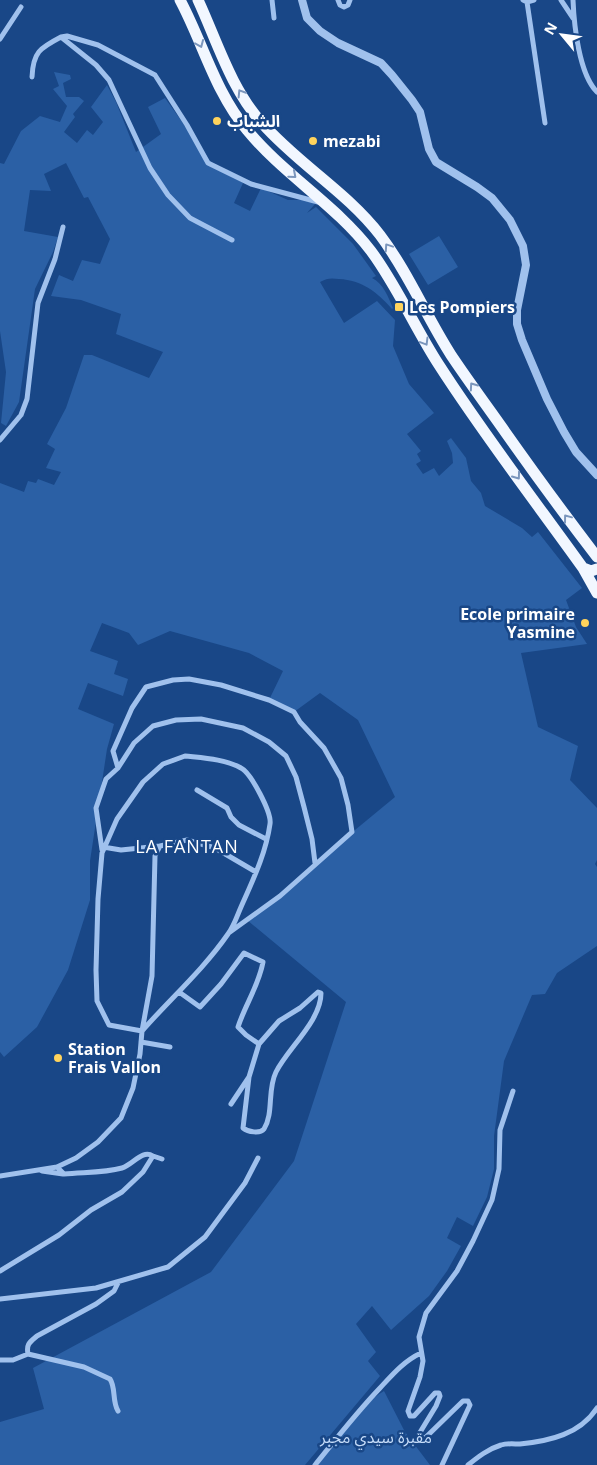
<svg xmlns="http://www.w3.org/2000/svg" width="597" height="1465" font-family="'Open Sans','Noto Sans Arabic',sans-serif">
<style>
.green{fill:#2b60a5}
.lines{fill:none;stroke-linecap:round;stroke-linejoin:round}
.minor{stroke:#a0c1ed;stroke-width:5}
.tertiary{stroke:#a0c1ed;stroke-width:8}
.trunk{stroke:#f2f7ff;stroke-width:11}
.oneway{stroke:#7b96bd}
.poi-dot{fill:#ffd35c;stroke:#194787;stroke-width:2}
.labels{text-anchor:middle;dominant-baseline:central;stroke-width:5;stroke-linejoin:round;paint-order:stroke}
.poi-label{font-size:16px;font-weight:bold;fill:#fff;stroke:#194787;text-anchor:start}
.park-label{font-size:16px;fill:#c5dcf9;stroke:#194787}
.neighbourhood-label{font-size:18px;letter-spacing:1px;fill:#fff;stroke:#194787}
</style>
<rect width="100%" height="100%" fill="#194787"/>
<path class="green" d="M 54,72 L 70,75 L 71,79 L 63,83 L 66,97 L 79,97 L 84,101 L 73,114 L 75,117 L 64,132 L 77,143 L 87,130 L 93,135 L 103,122 L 91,107 L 107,85 L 116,102 L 136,152 L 161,134 L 148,107 L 165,98 L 213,165 L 243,183 L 234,203 L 250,211 L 261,188 L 288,200 L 308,200 L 315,204 L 307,213 L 316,207 L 353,244 L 376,276 L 372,278 C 384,284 388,297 393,308 L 392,309 C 377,292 362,280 339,279 C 331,278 327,278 320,282 L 344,323 L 377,301 L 395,320 L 393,346 L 409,384 L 434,413 L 407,434 L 421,451 L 417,454 L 421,461 L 416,464 L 423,474 L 434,468 L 439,476 L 453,463 L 452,453 L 447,441 L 451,438 L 466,458 L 471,481 L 481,493 L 485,506 L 522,528 L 532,537 L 538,532 L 582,588 L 566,600 L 576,627 L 587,644 L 521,653 L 538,727 L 578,746 L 570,780 L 597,808 L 597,860 L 595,864 L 597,867 L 597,946 L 557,973 L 545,994 L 532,995 L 504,1061 L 494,1136 L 494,1169 L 487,1197 L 473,1226 L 457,1217 L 447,1238 L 461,1246 L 447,1271 L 429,1296 L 391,1330 L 372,1306 L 356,1324 L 376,1352 L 368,1361 L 380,1376 L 305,1465 L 0,1465 L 0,1422 L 44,1409 L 33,1368 L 211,1272 L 294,1161 L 346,1002 L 247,920 L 280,896 L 315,863 L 395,797 L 358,720 L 320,693 L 294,712 L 269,700 L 283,671 L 249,653 L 170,631 L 138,645 L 129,633 L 102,623 L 90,651 L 118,661 L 114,674 L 128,679 L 123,696 L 88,683 L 78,709 L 114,724 L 107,749 L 90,861 L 90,900 L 68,970 L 37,1027 L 4,1057 L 0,1052 L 0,483 L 24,492 L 28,481 L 36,483 L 38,479 L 54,485 L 61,472 L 46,468 L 55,449 L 47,444 L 66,408 L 84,355 L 92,355 L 149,378 L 163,352 L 116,334 L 121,314 L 81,300 L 51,296 L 59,275 L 73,281 L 82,260 L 100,264 L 110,239 L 88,197 L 84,198 L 66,163 L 44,174 L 51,191 L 30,190 L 24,231 L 58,237 L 53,252 L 35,289 L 19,402 L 6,426 L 1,423 L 6,372 L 0,331 L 0,163 L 4,164 L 21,131 L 40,116 L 60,122 L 67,106 L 53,89 L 59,86 Z
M 439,236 L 458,267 L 428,285 L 409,254 Z
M 384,1391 L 405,1432 L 430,1465 L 318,1465 C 338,1439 356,1408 384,1391 Z"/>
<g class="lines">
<path class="minor" d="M 272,0 L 274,18
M 338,0 L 340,5 L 344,7 L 348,5 L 350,0
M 523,0 L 527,2 L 534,0
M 561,0 L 573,18
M 573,0 C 574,25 579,74 597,92
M 527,2 L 545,123
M 0,39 L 21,7
M 32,77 C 33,52 40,48 61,37
M 232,240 L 190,218 L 168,195 L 150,168 L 109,80 L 96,65 L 61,37 L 67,36 L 98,45 L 155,75 L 187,125 L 208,163 L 251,184 L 318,202
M 0,440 L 21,415 L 27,399 L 38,303 L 55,259 L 63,227
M 185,756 C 203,758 225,759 241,768 C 251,773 272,813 270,824 C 266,853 253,880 241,907 C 237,916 234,926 228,934 C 203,970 170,999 142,1031 L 109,1025 L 97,1001 L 96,970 L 98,899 L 102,853 L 117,819 L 143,782 L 163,764 Z
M 118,768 L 113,751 L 132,708 L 146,687 L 173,680 L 189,679 L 221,685 L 269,700 L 294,712 L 300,722 L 324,748 L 341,778 L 348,805 L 352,832 L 280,896 L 230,932
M 197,790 L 227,808 L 231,817 L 239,825 L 266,839
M 103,847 L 121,850 L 160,846
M 102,850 L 96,808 L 106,779 L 118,768 L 134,743 L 153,726 L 176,720 L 201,719 L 243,728 L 269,742 L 286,756 L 296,777 L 304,807 L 312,839 L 315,863
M 179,992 L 200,1007 L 221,984 L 244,953 L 263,962 C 259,985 245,1005 238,1027 L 246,1035 L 259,1044 L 279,1021 L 300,1008 L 318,992 L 321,993 C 321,1021 288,1048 276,1072 C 267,1090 274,1113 264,1129 C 260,1134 248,1132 243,1128 L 249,1077
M 141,1042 L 170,1047
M 231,1104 L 249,1077 L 259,1044
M 153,1156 L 162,1159
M 42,1171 L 63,1174
M 0,1176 L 57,1167 L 76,1158 L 98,1142 L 121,1118 L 133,1088 L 140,1054 L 142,1031 L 152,976 L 155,856 L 160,846 L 187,840 L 215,848 L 256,872
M 0,1271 L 59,1235 L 91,1210 L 122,1192 L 143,1172 L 153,1156 C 142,1149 133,1165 122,1168 C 104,1173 83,1172 64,1174 L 57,1167
M 118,1283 L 114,1291 L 96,1304 L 37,1336 C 30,1342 26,1344 28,1354 L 84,1367 L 110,1379 C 116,1388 112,1401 118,1411
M 0,1299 L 96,1288 L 168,1267 L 205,1237 L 245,1183 L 258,1158
M 0,1360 L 13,1360 L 28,1354
M 315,1465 C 336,1439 357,1412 380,1388 C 393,1374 404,1361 421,1353
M 442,1465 L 470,1405 L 468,1401 L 463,1401 L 425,1438 L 421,1437 L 419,1434 L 436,1406 L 440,1396 L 439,1393 L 435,1393 L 414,1416 L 410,1416 L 408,1411 L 420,1377 L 423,1361 L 419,1337 L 426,1313 L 457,1271 L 473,1241 L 492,1200 L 499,1169 L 500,1130 L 513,1091
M 468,1465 C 478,1457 488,1449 501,1445 C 507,1443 514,1444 520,1444 C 550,1441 580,1434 597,1408"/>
<path class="tertiary" d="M 302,0 L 307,18 L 320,31 L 338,43 L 381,63 L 392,75 L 412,100 L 420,112 L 429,149 L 436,162 L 477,187 L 492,198 L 510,220 L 523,246 L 526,265 L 517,310 L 517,324 L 522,340 L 547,399 L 564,432 L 576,452 L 597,475"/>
<path class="trunk" d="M 180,0 C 203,43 215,92 247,130 C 284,175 336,205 371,251 C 397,286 415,328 439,365 C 484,435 535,501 583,568 L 597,593
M 198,0 C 217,41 231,89 262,123 C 298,164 347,192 380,235 C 408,272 426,316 451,355 C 467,379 484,402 501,426 C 532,470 564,514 597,557
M 583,568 L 591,571 L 597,569"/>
</g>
<defs><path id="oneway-chevron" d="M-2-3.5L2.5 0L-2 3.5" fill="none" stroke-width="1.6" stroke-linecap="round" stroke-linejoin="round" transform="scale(1.25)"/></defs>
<g class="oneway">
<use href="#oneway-chevron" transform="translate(200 44) rotate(67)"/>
<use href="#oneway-chevron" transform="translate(241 93) rotate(-122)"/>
<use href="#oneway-chevron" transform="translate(293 175) rotate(41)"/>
<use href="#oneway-chevron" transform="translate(388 247) rotate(-124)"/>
<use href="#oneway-chevron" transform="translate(425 342) rotate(59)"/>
<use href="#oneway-chevron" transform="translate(473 386) rotate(-125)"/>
<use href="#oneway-chevron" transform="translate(517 476) rotate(54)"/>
<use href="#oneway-chevron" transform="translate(567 518) rotate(-127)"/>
</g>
<g class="poi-dot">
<circle cx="217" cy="121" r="5"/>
<circle cx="313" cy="141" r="5"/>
<rect x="394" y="302" width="10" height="10" rx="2.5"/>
<circle cx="585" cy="623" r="5"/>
<circle cx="58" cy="1058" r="5"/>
</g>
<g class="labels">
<g class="poi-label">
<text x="227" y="121">الشباب</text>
<text x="323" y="141">mezabi</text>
<text x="409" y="307">Les Pompiers</text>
<text x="575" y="614" text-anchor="end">Ecole primaire<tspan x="575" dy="18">Yasmine</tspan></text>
<text x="68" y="1049">Station<tspan x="68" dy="18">Frais Vallon</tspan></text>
</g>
<g class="park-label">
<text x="376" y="1437">مقبرة سيدي مجبر</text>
</g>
<g class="neighbourhood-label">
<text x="187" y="846">LA FANTAN</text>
</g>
</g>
<g transform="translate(562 35) rotate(299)" stroke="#194787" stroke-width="4" paint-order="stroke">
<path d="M0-4L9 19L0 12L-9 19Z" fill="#ffffff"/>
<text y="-8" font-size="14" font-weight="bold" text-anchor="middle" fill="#ffffff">N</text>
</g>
</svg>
